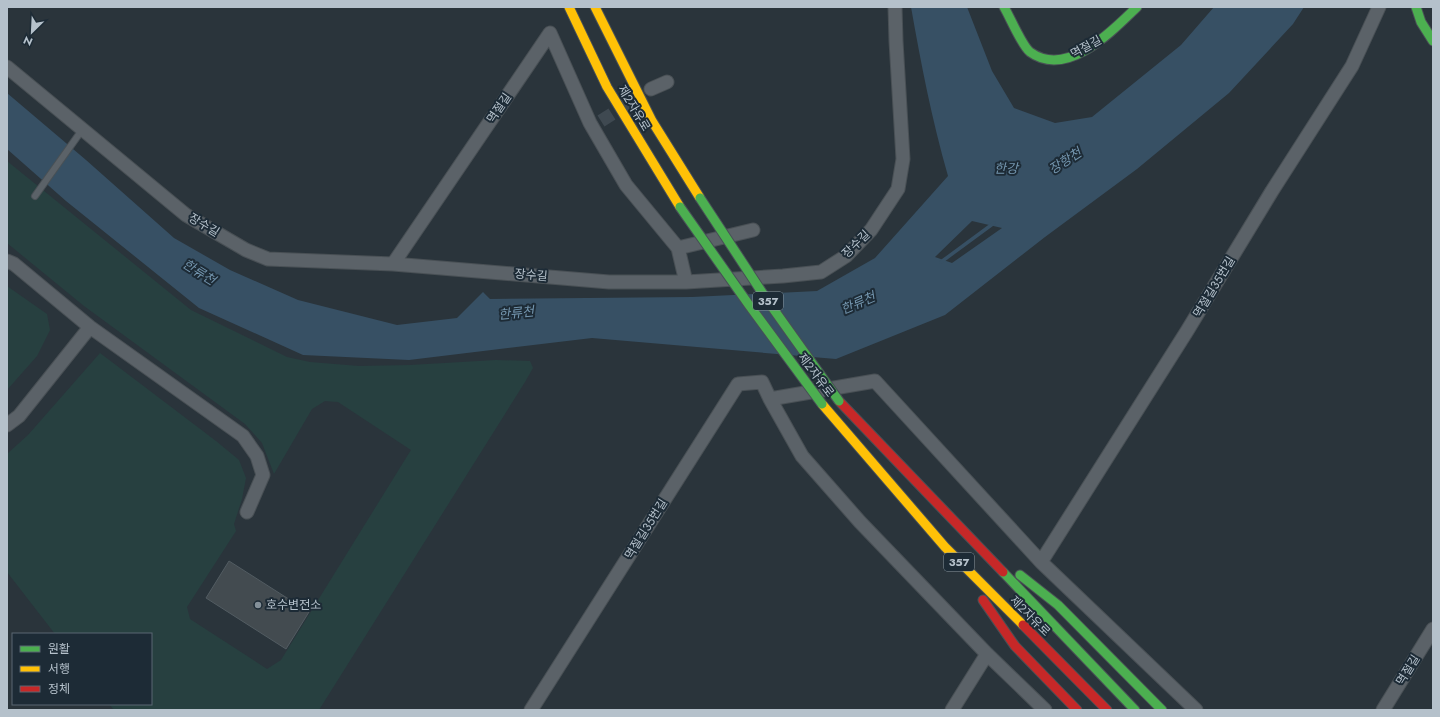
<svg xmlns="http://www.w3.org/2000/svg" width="1440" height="717" font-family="Jost,'Noto Sans KR',sans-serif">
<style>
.green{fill:#274040}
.water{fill:#375064;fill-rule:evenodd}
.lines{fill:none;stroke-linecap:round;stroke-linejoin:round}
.stream{stroke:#375064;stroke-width:3.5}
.building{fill:#434b50;stroke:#525c62}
.street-tunnel{stroke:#3f4951;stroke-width:13;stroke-dasharray:13 6;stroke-linecap:butt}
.lane-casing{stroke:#495055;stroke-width:8}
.street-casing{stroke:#495055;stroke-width:15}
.fast-casing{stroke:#495055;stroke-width:11}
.slow-casing{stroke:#495055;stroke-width:11}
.jam-casing{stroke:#495055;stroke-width:11}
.lane{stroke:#5b6268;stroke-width:6}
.street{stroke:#5b6268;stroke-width:13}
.fast{stroke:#4caf50;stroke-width:9}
.slow{stroke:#ffc107;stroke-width:9}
.jam{stroke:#c62828;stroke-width:9}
.fast-bridge-casing{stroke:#475056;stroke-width:11;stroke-linecap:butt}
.fast-bridge{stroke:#4caf50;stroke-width:9}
.poi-dot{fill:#849099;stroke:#1d2b36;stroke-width:1.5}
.labels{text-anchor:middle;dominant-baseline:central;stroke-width:4;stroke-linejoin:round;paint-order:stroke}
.shield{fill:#1d2b36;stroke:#87949e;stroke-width:1}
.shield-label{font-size:11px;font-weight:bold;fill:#b5c1cb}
.street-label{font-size:12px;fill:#b5c1cb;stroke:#1d2b36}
.poi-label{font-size:12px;fill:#b5c1cb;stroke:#1d2b36;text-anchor:start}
.water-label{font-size:13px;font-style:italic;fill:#7496af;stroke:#1d2b36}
</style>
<rect width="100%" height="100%" fill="#2a343b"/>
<path class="green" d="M 7,161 L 191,310 L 287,357 L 310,362 L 359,366 L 410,365 L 496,360 L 530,361 L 533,368 L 525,382 L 319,710 L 114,710 L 109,704 L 151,704 L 151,634 L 55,634 L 7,572 L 7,454 L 28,435 L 100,353 L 216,441 L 239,460 L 246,478 L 242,499 L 234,524 L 236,531 L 187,607 L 190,619 L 267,669 L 281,660 L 411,450 L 338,402 L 325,401 L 312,409 L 274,474 L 262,443 L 245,424 L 84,306 L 7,243 Z
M 7,286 L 47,314 L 50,330 L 37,356 L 7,390 Z"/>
<path class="water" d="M 911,7 L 967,7 L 992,71 L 1014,108 L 1055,123 L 1092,117 L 1181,45 L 1214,7 L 1304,7 L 1293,24 L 1229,93 L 1137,169 L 1045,237 L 945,315 L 836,359 L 592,338 L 409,360 L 303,355 L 199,308 L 66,201 L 7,149 L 7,93 L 86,160 L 174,238 L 230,270 L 298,300 L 397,325 L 457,318 L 483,292 L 490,299 L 692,297 L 817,291 L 875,258 L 948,176 C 932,120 921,64 911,7 ZM 972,221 L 1002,228 L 952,263 L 935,257 Z"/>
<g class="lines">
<path class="stream" d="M 941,262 L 994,223"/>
</g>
<path class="building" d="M 229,561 L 309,612 L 286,649 L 206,598 Z"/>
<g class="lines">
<path class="street-tunnel" d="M 601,121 L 645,93"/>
<defs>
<path id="lane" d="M 35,196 L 82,130"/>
<path id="street" d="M 7,67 L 186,215 L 246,250 L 268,259 L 393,264 L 609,282 L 686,282 L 783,276 L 821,272 L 846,256 L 871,230 L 898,189 L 903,159 L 896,41 L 895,7
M 651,89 L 667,82
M 678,248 L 753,230
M 7,261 L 14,264 L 90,327 L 243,436 L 257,456 L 263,475 L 247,512
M 393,264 L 550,33 L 590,123 L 626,185 L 678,248 L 686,282
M 7,425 L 19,416 L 90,327
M 1041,562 L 1187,331 L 1272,191 L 1352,66 L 1379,7
M 531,710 L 738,384 L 762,382 L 770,399
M 952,710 L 987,654
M 1045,710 L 987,654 L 860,522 L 802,456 L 770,399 L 875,381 L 1041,562 L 1196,710
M 1383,710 L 1433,629"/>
<path id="fast" d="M 1004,7 C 1010,17 1022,46 1030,52 C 1067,79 1112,31 1137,7
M 1416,7 L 1421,22 L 1433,41
M 1003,572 L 1135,710
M 1020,575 L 1058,605 L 1162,710"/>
<path id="slow" d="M 569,7 L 607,87 L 680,207
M 595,7 L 652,121 L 700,198
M 822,404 L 945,547 L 1023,625"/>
<path id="jam" d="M 839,401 L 1003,572
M 983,600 L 1015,646 L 1077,710
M 1023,625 L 1107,710"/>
</defs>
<use href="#lane" class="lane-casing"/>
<use href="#street" class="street-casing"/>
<use href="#fast" class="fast-casing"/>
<use href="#slow" class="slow-casing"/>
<use href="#jam" class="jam-casing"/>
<use href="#lane" class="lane"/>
<use href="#street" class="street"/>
<use href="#fast" class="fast"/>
<use href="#slow" class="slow"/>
<use href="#jam" class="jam"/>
<defs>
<path id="fast-bridge" d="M 700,198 L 767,300 L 839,401
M 680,207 L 749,305 L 822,404"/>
</defs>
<use href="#fast-bridge" class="fast-bridge-casing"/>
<use href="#fast-bridge" class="fast-bridge"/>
</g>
<circle class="poi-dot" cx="258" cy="605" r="4"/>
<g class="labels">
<g class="shield">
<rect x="753" y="292" width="30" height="18" rx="3"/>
<rect x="944" y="553" width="30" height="18" rx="3"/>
</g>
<g class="shield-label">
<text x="768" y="301">357</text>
<text x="959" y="562">357</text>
</g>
<g class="street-label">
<text transform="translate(1086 47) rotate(-29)">멱절길</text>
<text transform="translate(499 108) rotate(-56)">멱절길</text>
<text transform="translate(634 108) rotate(59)">제2자유로</text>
<text transform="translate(204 225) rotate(31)">장수길</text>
<text transform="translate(856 244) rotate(-44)">장수길</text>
<text transform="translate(531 275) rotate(5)">장수길</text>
<text transform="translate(1214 287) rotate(-59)">멱절길35번길</text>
<text transform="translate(816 375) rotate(53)">제2자유로</text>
<text transform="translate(646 529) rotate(-58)">멱절길35번길</text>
<text transform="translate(1030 616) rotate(45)">제2자유로</text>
<text transform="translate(1408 670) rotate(-58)">멱절길</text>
</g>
<g class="poi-label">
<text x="266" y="605">호수변전소</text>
</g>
<g class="water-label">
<text transform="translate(1065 161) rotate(-33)">장항천</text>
<text x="1006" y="168">한강</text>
<text transform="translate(199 272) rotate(32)">한류천</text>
<text transform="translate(858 303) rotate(-23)">한류천</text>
<text transform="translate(516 313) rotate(-6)">한류천</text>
</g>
</g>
<rect width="1440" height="717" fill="none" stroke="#b5c1cb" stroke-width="16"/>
<rect x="12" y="633" width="140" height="72" fill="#1d2b36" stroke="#5a6772"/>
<rect x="20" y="646" width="20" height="6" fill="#4caf50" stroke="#5a6772"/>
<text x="48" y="653" font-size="12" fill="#b5c1cb">원활</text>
<rect x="20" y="666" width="20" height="6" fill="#ffc107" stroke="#5a6772"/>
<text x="48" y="673" font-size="12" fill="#b5c1cb">서행</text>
<rect x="20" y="686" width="20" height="6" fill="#c62828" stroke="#5a6772"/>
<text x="48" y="693" font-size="12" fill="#b5c1cb">정체</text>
<g transform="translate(32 32) rotate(204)" stroke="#1d2b36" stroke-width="3" paint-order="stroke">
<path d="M0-3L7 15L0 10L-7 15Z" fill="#b5c1cb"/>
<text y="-6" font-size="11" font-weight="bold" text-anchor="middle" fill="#b5c1cb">N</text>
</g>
</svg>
